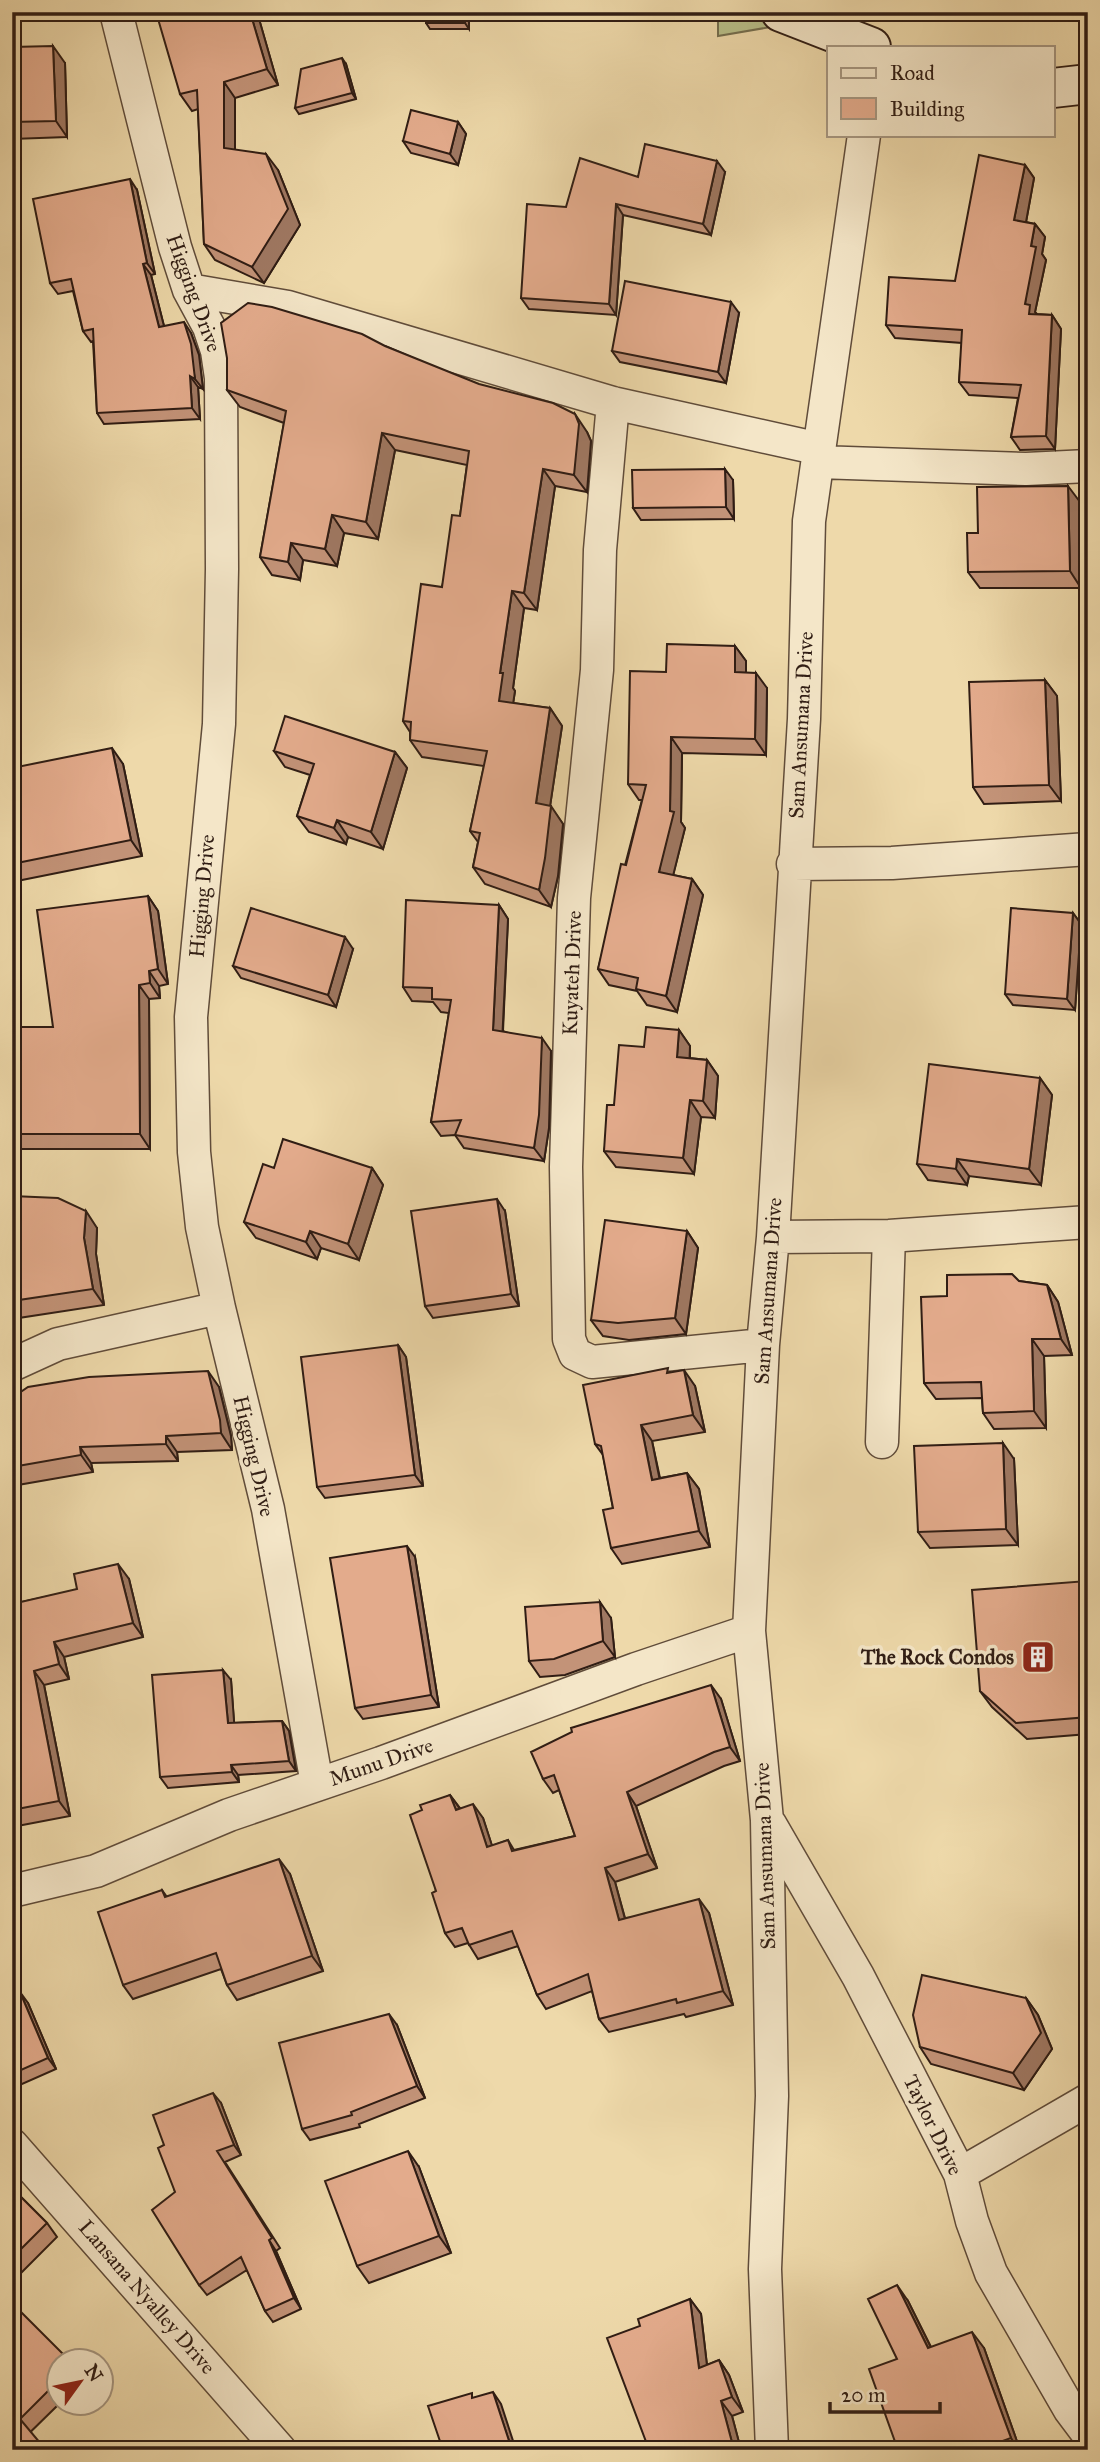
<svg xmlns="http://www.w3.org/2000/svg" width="1100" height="2462" font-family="'IM FELL Great Primer',serif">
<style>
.green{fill:#b8bf89;stroke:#746e4e;stroke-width:2}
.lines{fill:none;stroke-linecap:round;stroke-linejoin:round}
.street-casing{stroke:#604c3a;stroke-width:35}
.secondary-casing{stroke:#301d14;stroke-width:42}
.street{stroke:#f4e6c8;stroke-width:32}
.secondary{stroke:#f4e6c8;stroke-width:38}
.wall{fill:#c39378;stroke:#301d14;stroke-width:2}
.shaded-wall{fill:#9f7862;stroke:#301d14;stroke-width:2}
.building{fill:#e3ab8c;stroke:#301d14;stroke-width:2}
.labels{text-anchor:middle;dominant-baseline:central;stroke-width:7;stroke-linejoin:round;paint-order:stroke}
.street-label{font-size:21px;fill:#301d14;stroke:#f4e6c8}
.poi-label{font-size:21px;font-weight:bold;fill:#301d14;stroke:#f4e6c8;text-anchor:end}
</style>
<rect width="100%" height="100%" fill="#eed9aa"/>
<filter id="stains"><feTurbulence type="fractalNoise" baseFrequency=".00286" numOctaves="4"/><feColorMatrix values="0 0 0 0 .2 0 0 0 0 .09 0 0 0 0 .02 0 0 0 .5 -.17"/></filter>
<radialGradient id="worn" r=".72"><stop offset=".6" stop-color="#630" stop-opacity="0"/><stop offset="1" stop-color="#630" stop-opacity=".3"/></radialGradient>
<path class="green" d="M 718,12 L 858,12 L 718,36 Z
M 987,12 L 1088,12 L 1088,14 L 1044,21 Z"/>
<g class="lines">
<defs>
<path id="street" d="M 116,12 L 175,247 L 189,290 L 209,327 L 217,351 L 221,378 L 222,569 L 219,724 L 191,1017 L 194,1152 L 202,1227 L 219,1308 L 268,1509 L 317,1784
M 189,290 L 288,307 L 613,403 L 820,449
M 613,403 L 600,550 L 597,670 L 574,898 L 566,1167 L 569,1339 L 575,1354 L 592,1362 L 763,1345
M 818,462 L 1026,469 L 1088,466
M 793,864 L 892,863 L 1088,849
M 773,1237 L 889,1236 L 1088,1222
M 12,1365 L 58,1344 L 219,1308
M 882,1442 L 889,1236
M 770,1824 L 858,1976 L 960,2174 L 972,2221 L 991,2273 L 1070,2410 L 1088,2434
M 12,1891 L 96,1871 L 229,1815 L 381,1763 L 636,1669 L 749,1631
M 12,2145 L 280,2450
M 960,2174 L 1088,2100
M 772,2450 L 765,2269 L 772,2096 L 767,1820 L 749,1631 L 763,1345 L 773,1237 L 804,719 L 809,521 L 864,135"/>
<path id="secondary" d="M 781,12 L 871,47
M 1053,88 L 1088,84"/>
</defs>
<use href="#street" class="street-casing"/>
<use href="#secondary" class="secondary-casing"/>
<use href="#street" class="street"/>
<use href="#secondary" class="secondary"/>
</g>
<path class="wall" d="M 257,12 L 278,85 L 235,98 L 235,150 L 278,170 L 300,225 L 264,283 L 215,260 L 204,244 L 198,109 L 192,111 L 180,94 Z
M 426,12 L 469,12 L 469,29 L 430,29 L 426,23 Z
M 12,47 L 65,63 L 67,137 L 12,139 Z
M 346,64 L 356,99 L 299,114 L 295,108 Z
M 458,122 L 466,134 L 458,165 L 411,153 L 403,141 Z
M 1025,165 L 1034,178 L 1026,222 L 1035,224 L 1045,237 L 1042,254 L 1046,260 L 1035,312 L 1037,314 L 1052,315 L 1061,329 L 1055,449 L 1020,450 L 1011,437 L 1018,398 L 969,395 L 959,382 L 962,343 L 895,338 L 886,325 L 955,281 Z
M 725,172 L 711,235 L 623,215 L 616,315 L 529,309 L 521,298 L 566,207 L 638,177 Z
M 137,190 L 155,274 L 151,275 L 164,326 L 191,333 L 199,355 L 203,389 L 198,387 L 200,419 L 104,424 L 97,413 L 93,341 L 91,342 L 83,331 L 73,291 L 58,294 L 50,283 Z
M 739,313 L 726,383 L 620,362 L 612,351 Z
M 385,346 L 587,432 L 591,441 L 587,492 L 555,486 L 537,610 L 524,608 L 513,688 L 515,691 L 513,703 L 550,708 L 562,726 L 550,806 L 563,824 L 558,876 L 551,907 L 485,884 L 473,867 L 478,842 L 470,831 L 484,766 L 422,757 L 410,740 L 410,732 L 403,721 L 442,587 L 460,516 L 467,465 L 395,450 L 378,539 L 344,533 L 337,566 L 303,560 L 300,580 L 272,575 L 260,557 L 284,423 L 240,407 L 227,390 Z
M 733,480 L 734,519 L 641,520 L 633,508 Z
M 1080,502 L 1081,588 L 980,588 L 968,572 L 978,533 Z
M 735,646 L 746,661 L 746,672 L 767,688 L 766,755 L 682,753 L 681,822 L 685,828 L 673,875 L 692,879 L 703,895 L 677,1012 L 647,1005 L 637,991 L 609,985 L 598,969 L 642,800 L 639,800 L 628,784 L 666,672 Z
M 1045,680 L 1057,696 L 1061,801 L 984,804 L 973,787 Z
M 274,751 L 395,752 L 407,768 L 383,849 L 348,837 L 346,844 L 309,832 L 297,816 L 310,775 L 285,767 Z
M 123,764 L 142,856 L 12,882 L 12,768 Z
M 148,896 L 158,911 L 168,984 L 159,986 L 160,998 L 149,999 L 150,1149 L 12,1149 L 12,1027 L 53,1027 Z
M 499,905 L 508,919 L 503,1031 L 551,1051 L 549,1128 L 544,1161 L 464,1148 L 455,1135 L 441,1136 L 431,1122 L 449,1013 L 441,1012 L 433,1002 L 412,1001 L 403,987 Z
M 1073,913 L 1081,924 L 1075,1010 L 1013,1005 L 1005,994 Z
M 353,949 L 336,1007 L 241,978 L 233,966 Z
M 679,1030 L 690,1046 L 690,1058 L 707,1060 L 718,1076 L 715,1118 L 701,1117 L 694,1174 L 616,1167 L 604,1151 L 614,1105 L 644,1047 Z
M 1040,1078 L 1052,1095 L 1041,1185 L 969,1176 L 967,1185 L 928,1180 L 917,1164 Z
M 274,1168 L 372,1168 L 383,1185 L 359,1260 L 321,1248 L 317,1259 L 256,1238 L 244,1222 Z
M 12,1196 L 97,1228 L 96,1254 L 104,1305 L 12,1319 Z
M 505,1211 L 519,1306 L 433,1318 L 425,1306 Z
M 687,1231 L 698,1248 L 686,1334 L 629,1340 L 603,1336 L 591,1320 Z
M 1019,1281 L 1047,1285 L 1058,1302 L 1072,1355 L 1044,1356 L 1046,1428 L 994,1429 L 983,1413 L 982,1398 L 936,1399 L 924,1383 L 947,1296 Z
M 398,1345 L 406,1357 L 423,1486 L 325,1498 L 317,1487 Z
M 670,1372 L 695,1386 L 705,1432 L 652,1441 L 660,1478 L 687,1473 L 699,1489 L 710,1547 L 622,1564 L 611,1548 L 613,1508 L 603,1455 L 595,1444 Z
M 219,1387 L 231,1436 L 232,1450 L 177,1452 L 178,1461 L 91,1463 L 93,1472 L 12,1486 L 12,1398 Z
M 1014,1459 L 1018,1545 L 930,1548 L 918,1532 Z
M 415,1557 L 439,1707 L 363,1719 L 355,1708 Z
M 129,1579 L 143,1637 L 64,1657 L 69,1679 L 44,1685 L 70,1816 L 12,1827 L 12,1604 Z
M 1088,1582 L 1088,1734 L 1027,1739 L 992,1707 L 980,1691 Z
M 611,1618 L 615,1657 L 565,1675 L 540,1677 L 529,1661 Z
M 231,1680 L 234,1723 L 282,1721 L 289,1731 L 296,1771 L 238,1775 L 239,1782 L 168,1788 L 160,1777 Z
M 721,1699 L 740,1761 L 724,1766 L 636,1806 L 657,1868 L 615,1882 L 625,1918 L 709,1913 L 733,2005 L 686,2017 L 684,2014 L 609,2032 L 599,2019 L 592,1991 L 546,2009 L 537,1995 L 518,1946 L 478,1959 L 468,1943 L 455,1947 L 445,1933 L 436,1891 L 422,1810 L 450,1795 L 460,1808 L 483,1818 L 492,1846 L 508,1840 L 514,1850 L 575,1836 L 559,1790 L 553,1793 L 543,1779 Z
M 290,1874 L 323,1971 L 237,2000 L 227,1985 L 221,1969 L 133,1999 L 123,1985 L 162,1890 L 167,1897 Z
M 12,1980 L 16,1993 L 28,2003 L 56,2069 L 13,2088 Z
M 1026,1998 L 1038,2015 L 1052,2049 L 1024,2090 L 931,2064 L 920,2047 Z
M 397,2025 L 425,2098 L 359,2124 L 360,2127 L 310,2140 L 302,2129 Z
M 221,2103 L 241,2155 L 225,2162 L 280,2248 L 276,2251 L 301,2309 L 273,2322 L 265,2311 L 247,2270 L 207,2295 L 199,2285 L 175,2192 L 164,2145 Z
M 419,2167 L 451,2253 L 369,2283 L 357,2266 Z
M 12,2188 L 47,2223 L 57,2237 L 12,2282 Z
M 690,2299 L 701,2314 L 707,2365 L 719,2360 L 729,2375 L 743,2412 L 732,2416 L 741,2450 L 641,2450 L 648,2447 L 640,2326 Z
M 908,2301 L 931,2347 L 984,2348 L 1020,2450 L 898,2450 L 897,2359 Z
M 12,2303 L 60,2361 L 60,2403 L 12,2450 Z"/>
<path class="shaded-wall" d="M 250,12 L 257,12 L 278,85 L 267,69 Z
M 465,12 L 469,12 L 469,29 L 465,23 Z
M 53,46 L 65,63 L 67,137 L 56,121 Z
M 342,58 L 346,64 L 356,99 L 352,93 Z
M 224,82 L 235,98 L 235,164 L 224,148 Z
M 458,122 L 466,134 L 458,165 L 450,154 Z
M 266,154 L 278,170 L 300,225 L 264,283 L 252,267 Z
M 717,161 L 725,172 L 711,235 L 703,224 Z
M 1025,165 L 1034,178 L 1024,233 L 1014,220 Z
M 130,179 L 137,190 L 155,274 L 147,263 Z
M 616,204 L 623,215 L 616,315 L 609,304 Z
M 1035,224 L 1045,237 L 1042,254 L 1046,260 L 1035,312 L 1039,318 L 1029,314 L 1025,304 L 1031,246 Z
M 143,264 L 151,275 L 167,338 L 159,327 Z
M 731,302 L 739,313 L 726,383 L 718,372 Z
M 1052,315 L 1061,329 L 1055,449 L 1046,436 Z
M 184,322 L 191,333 L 199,355 L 203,389 L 195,379 Z
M 190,376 L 198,387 L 200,419 L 192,408 Z
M 575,414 L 587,432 L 591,441 L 587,492 L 574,475 Z
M 382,433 L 395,450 L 378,539 L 366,522 Z
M 543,469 L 555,486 L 537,610 L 524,593 Z
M 725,469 L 733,480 L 734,519 L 726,507 Z
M 1068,486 L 1080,502 L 1081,588 L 1070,571 Z
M 332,515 L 344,533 L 337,566 L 325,549 Z
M 291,543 L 303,560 L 300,580 L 288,562 Z
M 512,591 L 524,608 L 513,688 L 515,691 L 511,718 L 499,701 L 500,673 Z
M 735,646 L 746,661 L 746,688 L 735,672 Z
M 756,673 L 767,688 L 766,755 L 755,739 Z
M 1045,680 L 1057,696 L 1061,801 L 1049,785 Z
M 550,708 L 562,726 L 548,820 L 536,803 Z
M 671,737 L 682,753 L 681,822 L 685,828 L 670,888 L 659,872 L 670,811 Z
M 112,748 L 123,764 L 142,856 L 131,840 Z
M 395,752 L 407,768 L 383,849 L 371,832 Z
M 551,806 L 563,824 L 558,876 L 551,907 L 539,890 Z
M 337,820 L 348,837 L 346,844 L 334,828 Z
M 692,879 L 703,895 L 677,1012 L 666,996 Z
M 148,896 L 158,911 L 168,984 L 158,969 Z
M 499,905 L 508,919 L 502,1043 L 493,1030 Z
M 1073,913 L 1081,924 L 1075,1010 L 1067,999 Z
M 345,937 L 353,949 L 336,1007 L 328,995 Z
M 149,971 L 159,986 L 160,998 L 150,983 Z
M 139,985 L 149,999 L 150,1149 L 140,1134 Z
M 679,1030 L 690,1046 L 689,1074 L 677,1057 Z
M 542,1038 L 551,1051 L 549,1128 L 544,1161 L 534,1148 Z
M 707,1060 L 718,1076 L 715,1118 L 703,1101 Z
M 1040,1078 L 1052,1095 L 1041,1185 L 1029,1169 Z
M 690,1100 L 701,1117 L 694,1174 L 683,1158 Z
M 957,1159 L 969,1176 L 967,1185 L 956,1169 Z
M 372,1168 L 383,1185 L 359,1260 L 348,1244 Z
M 497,1199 L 505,1211 L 519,1306 L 511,1294 Z
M 86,1211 L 97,1228 L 96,1254 L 104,1305 L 93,1289 L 84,1238 Z
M 310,1231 L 321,1248 L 317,1259 L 306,1242 Z
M 687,1231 L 698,1248 L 686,1334 L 675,1318 Z
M 1047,1285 L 1058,1302 L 1072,1355 L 1061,1339 Z
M 1032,1339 L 1044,1356 L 1046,1428 L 1034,1411 Z
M 398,1345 L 406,1357 L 423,1486 L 415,1475 Z
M 684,1370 L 695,1386 L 705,1432 L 693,1415 Z
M 208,1371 L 219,1387 L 231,1436 L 232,1450 L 221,1433 Z
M 641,1425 L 652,1441 L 663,1496 L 652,1480 Z
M 166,1436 L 177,1452 L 178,1461 L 166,1444 Z
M 1003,1443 L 1014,1459 L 1018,1545 L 1006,1529 Z
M 80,1447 L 91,1463 L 93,1472 L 81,1455 Z
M 687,1473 L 699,1489 L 710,1547 L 699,1531 Z
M 407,1546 L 415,1557 L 439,1707 L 431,1695 Z
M 118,1564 L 129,1579 L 143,1637 L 133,1623 Z
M 600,1602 L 611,1618 L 615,1657 L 603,1641 Z
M 54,1642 L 64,1657 L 69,1679 L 59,1664 Z
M 223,1670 L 231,1680 L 235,1734 L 228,1723 Z
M 34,1671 L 44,1685 L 70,1816 L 59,1801 Z
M 711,1685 L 721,1699 L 740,1761 L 730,1747 Z
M 282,1721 L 289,1731 L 296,1771 L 289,1761 Z
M 231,1765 L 238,1775 L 239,1782 L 232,1772 Z
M 627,1792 L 636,1806 L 657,1868 L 648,1854 Z
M 450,1795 L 460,1809 L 456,1810 Z
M 473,1804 L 483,1818 L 497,1861 L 487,1847 Z
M 279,1859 L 290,1874 L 323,1971 L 312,1956 Z
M 605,1868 L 615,1882 L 629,1934 L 619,1920 Z
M 699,1899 L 709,1913 L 733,2005 L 723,1991 Z
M 12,1980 L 20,2006 L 12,1995 Z
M 20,1992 L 28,2003 L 56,2069 L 48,2058 Z
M 1026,1998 L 1038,2015 L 1052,2049 L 1024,2090 L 1013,2073 Z
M 389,2014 L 397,2025 L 425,2098 L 417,2086 Z
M 213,2093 L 221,2103 L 241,2155 L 234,2145 Z
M 408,2151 L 419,2167 L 451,2253 L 439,2236 Z
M 269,2240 L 276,2251 L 301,2309 L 294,2298 Z
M 897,2285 L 908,2301 L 939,2364 L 928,2348 Z
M 690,2299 L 701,2314 L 709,2383 L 699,2368 Z
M 972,2332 L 984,2348 L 1020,2450 L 1019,2450 L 1011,2438 Z
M 719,2360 L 729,2375 L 743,2412 L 732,2397 Z
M 493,2392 L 501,2404 L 516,2450 L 512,2450 Z
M 721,2401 L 732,2416 L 741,2450 L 734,2450 Z"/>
<path class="building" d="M 156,12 L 250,12 L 267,69 L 224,82 L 224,148 L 266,154 L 288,209 L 252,267 L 204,244 L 197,90 L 180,94 Z
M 426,12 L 465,12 L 465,23 L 426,23 Z
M 53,46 L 56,121 L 12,122 L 12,47 Z
M 342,58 L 352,93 L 295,108 L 301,69 Z
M 411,110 L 458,122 L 450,154 L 403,141 Z
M 645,144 L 717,161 L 703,224 L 616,204 L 609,304 L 521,298 L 527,204 L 566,207 L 580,158 L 638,177 Z
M 979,155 L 1025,165 L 1014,220 L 1035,224 L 1031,246 L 1036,247 L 1025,304 L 1030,305 L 1029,314 L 1052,315 L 1046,436 L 1011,437 L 1021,385 L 959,382 L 962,330 L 886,325 L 889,277 L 955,281 Z
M 130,179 L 147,263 L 143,264 L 159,327 L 184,322 L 191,344 L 195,379 L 190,376 L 192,408 L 97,413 L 93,329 L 83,331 L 71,279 L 50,283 L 33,199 Z
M 625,281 L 731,302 L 718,372 L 612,351 Z
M 248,303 L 272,307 L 362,334 L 385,346 L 479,384 L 553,403 L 575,414 L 579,424 L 574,475 L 543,469 L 524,593 L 512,591 L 500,673 L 503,673 L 499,701 L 550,708 L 536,803 L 551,806 L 545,858 L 539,890 L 473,867 L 480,833 L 470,831 L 487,751 L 410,740 L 411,722 L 403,721 L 421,584 L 442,587 L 452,515 L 460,516 L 469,451 L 382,433 L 366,522 L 332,515 L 325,549 L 291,543 L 288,562 L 260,557 L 286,411 L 227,390 L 227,358 L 221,323 Z
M 725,469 L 726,507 L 633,508 L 632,470 Z
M 1068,486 L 1070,571 L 968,572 L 967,533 L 978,533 L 977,487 Z
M 667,644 L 735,646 L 735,672 L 756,673 L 755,739 L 671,737 L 670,811 L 674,812 L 659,872 L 692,879 L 666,996 L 636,989 L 638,978 L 598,969 L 621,864 L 626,865 L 646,785 L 628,784 L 630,671 L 666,672 Z
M 1045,680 L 1049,785 L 973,787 L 969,682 Z
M 285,716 L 395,752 L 371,832 L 337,820 L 334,828 L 297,816 L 314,764 L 274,751 Z
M 112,748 L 131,840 L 12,864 L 12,768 Z
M 148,896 L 158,969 L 149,971 L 150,983 L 139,985 L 140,1134 L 12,1134 L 12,1027 L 53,1027 L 37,910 Z
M 406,900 L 499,905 L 493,1030 L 542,1038 L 539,1115 L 534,1148 L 455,1135 L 461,1120 L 431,1122 L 451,1000 L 432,999 L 432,988 L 403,987 Z
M 251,908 L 345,937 L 328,995 L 233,966 Z
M 1011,908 L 1073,913 L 1067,999 L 1005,994 Z
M 646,1027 L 679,1030 L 677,1057 L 707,1060 L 703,1101 L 690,1100 L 683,1158 L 604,1151 L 607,1105 L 614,1105 L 619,1045 L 644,1047 Z
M 929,1064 L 1040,1078 L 1029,1169 L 957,1159 L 956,1169 L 917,1164 Z
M 283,1139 L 372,1168 L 348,1244 L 310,1231 L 306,1242 L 244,1222 L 263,1164 L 274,1168 Z
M 12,1196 L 58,1198 L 86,1211 L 84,1238 L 93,1289 L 12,1301 Z
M 497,1199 L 511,1294 L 425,1306 L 411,1211 Z
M 605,1220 L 687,1231 L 675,1318 L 618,1323 L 591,1320 Z
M 1012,1274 L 1019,1281 L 1047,1285 L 1061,1339 L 1032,1339 L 1034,1411 L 983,1413 L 981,1382 L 924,1383 L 921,1297 L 947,1296 L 947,1275 Z
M 398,1345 L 415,1475 L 317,1487 L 301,1357 Z
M 668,1368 L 667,1373 L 684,1370 L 693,1415 L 641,1425 L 652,1480 L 687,1473 L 699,1531 L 611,1548 L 603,1510 L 613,1508 L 601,1446 L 595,1444 L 583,1385 Z
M 208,1371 L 220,1420 L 221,1433 L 166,1436 L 166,1444 L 80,1447 L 81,1455 L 12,1467 L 12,1398 L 28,1387 L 89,1377 Z
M 1086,1421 L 1088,1421 L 1088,1468 L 1087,1468 Z
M 1003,1443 L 1006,1529 L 918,1532 L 914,1446 Z
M 407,1546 L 431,1695 L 355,1708 L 330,1558 Z
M 118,1564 L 133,1623 L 54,1642 L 59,1664 L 34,1671 L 59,1801 L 12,1810 L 12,1604 L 77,1589 L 74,1574 Z
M 1087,1581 L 1088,1717 L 1016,1723 L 980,1691 L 972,1590 Z
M 600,1602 L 603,1641 L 554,1659 L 529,1661 L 525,1607 Z
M 223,1670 L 228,1723 L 282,1721 L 289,1761 L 231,1765 L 232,1772 L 160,1777 L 152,1675 Z
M 711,1685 L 730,1747 L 714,1752 L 627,1792 L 648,1854 L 605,1868 L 619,1920 L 699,1899 L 723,1991 L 677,2003 L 676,1999 L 599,2019 L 588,1974 L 537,1995 L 512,1931 L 469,1945 L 462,1928 L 445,1933 L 432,1893 L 436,1891 L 410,1815 L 422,1810 L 420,1805 L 450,1795 L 456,1810 L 473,1804 L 487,1847 L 508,1840 L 512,1851 L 575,1836 L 554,1775 L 543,1779 L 531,1752 L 572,1732 L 571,1728 Z
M 279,1859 L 312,1956 L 227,1985 L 216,1953 L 123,1985 L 98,1912 L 162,1890 L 165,1897 Z
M 1088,1918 L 1088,1958 L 1080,1919 Z
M 922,1975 L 1026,1998 L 1041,2033 L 1013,2073 L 920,2047 L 913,2015 Z
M 20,1992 L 48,2058 L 12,2074 L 12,1995 Z
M 389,2014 L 417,2086 L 351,2112 L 352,2115 L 302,2129 L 279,2043 Z
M 213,2093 L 234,2145 L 217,2151 L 272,2238 L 269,2240 L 294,2298 L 265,2311 L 241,2257 L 199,2285 L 152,2210 L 175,2192 L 158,2148 L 164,2145 L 153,2115 Z
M 408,2151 L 439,2236 L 357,2266 L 325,2181 Z
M 12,2188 L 47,2223 L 12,2258 Z
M 897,2285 L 928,2348 L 972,2332 L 1011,2438 L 978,2450 L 898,2450 L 869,2369 L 897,2359 L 868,2299 Z
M 690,2299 L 699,2368 L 719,2360 L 732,2397 L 721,2401 L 734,2450 L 641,2450 L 648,2447 L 607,2338 L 640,2326 L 638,2319 Z
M 12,2303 L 70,2361 L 60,2361 L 60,2379 L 20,2419 L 46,2450 L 12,2450 Z
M 493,2392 L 512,2450 L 443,2450 L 428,2406 L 472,2393 L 472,2398 Z"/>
<defs>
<symbol id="building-square" viewBox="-11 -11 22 22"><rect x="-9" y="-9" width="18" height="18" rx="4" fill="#8f2418" stroke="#f4e6c8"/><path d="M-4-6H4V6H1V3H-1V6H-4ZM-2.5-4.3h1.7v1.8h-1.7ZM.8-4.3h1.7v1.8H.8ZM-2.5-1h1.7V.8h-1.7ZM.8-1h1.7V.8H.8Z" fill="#fff"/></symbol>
</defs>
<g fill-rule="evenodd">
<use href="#building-square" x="1019" y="1638" width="38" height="38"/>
</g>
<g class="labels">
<g class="street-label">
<text transform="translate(194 293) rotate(70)">Higging Drive</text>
<text transform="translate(801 725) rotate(-87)">Sam Ansumana Drive</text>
<text transform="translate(202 896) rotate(-85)">Higging Drive</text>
<text transform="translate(572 973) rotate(-88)">Kuyateh Drive</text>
<text transform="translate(768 1291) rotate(-86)">Sam Ansumana Drive</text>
<text transform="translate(254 1456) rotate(77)">Higging Drive</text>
<text transform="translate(381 1762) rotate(-19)">Munu Drive</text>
<text transform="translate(765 1856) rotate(-92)">Sam Ansumana Drive</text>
<text transform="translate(933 2125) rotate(64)">Taylor Drive</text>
<text transform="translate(147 2297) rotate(49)">Lansana Nyalley Drive</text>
</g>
<g class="poi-label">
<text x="1014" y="1657">The Rock Condos</text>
</g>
</g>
<rect width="1100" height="2462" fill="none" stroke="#eed9aa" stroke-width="42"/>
<rect x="14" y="14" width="1072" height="2434" fill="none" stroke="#301d14" stroke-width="3.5"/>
<rect x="21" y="21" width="1058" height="2420" fill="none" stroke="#301d14" stroke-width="2"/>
<rect x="827" y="46" width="228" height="91" fill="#f4e6c8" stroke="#a69680" stroke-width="2"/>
<rect x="841" y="68" width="35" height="10" fill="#f4e6c8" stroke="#a69680" stroke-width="2"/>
<text x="890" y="80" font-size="21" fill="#301d14">Road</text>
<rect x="841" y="98" width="35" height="21" fill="#e3ab8c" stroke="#a69680" stroke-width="2"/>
<text x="890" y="116" font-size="21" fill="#301d14">Building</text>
<g transform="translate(80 2382) rotate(57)"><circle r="33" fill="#f4e6c8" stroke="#a69680" stroke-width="2"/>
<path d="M0-5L12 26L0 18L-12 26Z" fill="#8f2418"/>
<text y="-10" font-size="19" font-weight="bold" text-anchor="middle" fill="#301d14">N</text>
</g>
<path d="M830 2402v10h110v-10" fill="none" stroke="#301d14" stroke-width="3.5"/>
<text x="841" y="2402" font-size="21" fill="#301d14" stroke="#f4e6c8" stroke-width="5" paint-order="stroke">20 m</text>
<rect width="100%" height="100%" filter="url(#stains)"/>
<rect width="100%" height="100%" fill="url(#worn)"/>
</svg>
